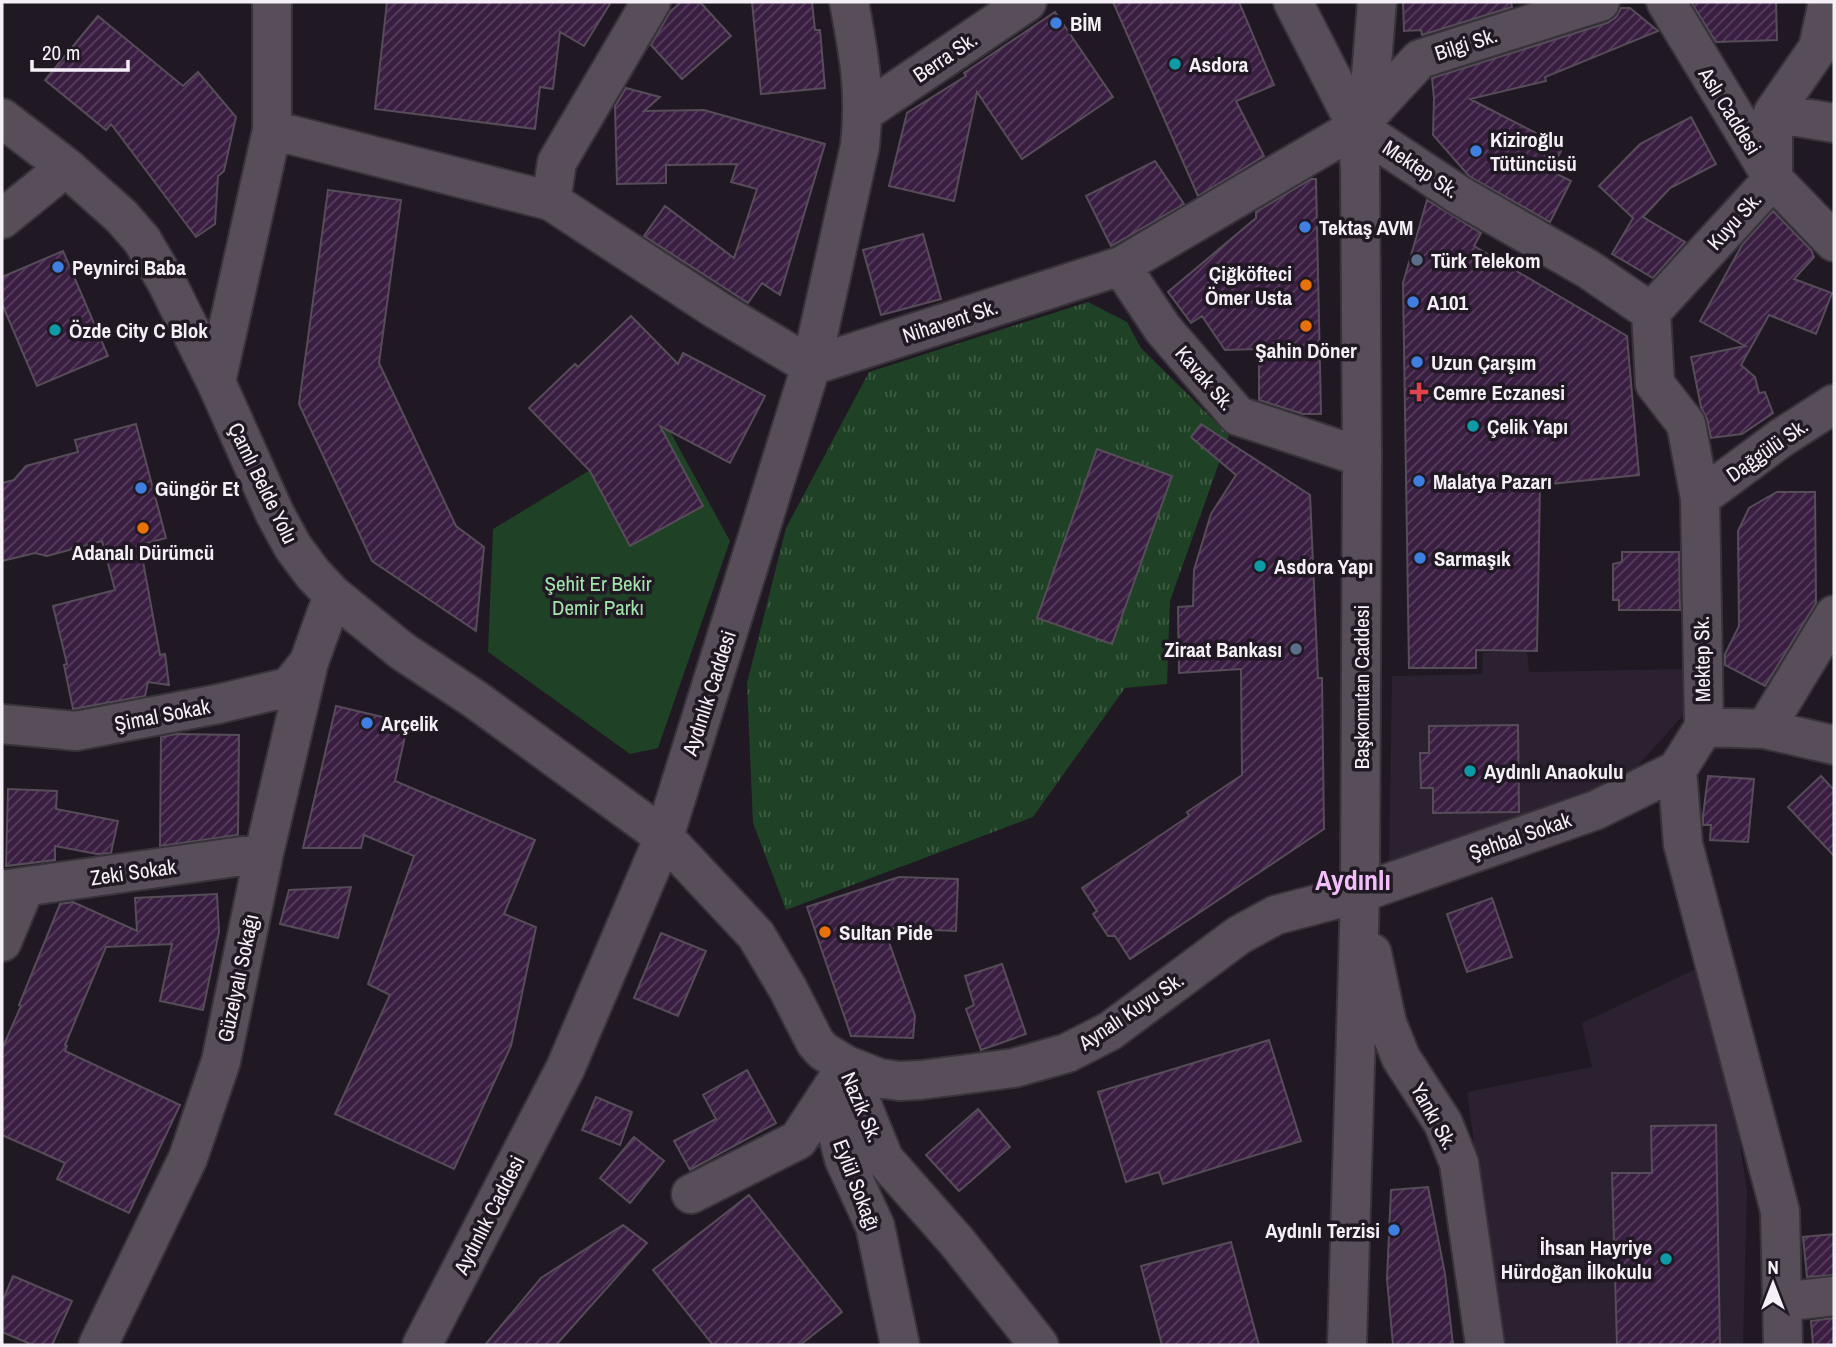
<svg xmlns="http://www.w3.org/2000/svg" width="1836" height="1347" font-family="'Archivo Narrow',sans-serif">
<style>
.built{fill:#2c2130}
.grass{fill:url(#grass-tufts)}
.park{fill:#1f4125}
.building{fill:url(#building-hatch);stroke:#564d59;stroke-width:2}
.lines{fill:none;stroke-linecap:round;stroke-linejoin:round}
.minor-casing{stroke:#38333a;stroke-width:42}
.minor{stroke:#574e5a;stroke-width:38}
.shop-dot{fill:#3f7fe0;stroke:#201822;stroke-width:2.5}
.culture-dot{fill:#0f9aa8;stroke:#201822;stroke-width:2.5}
.service-dot{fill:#5c6f8a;stroke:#201822;stroke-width:2.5}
.food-dot{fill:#e8710a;stroke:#201822;stroke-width:2.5}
.health-dot{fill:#e0444e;stroke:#201822;stroke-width:2.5}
.labels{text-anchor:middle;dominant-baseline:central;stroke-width:7;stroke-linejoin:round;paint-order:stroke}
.poi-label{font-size:21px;font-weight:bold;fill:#f5f0f7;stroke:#201822;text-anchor:start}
.street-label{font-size:21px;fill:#f5f0f7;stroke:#201822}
.park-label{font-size:21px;fill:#a3e4ac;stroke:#201822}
.district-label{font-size:28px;font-weight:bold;fill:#f3befb;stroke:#201822}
</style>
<defs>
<pattern id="grass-tufts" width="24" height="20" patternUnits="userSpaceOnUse" patternTransform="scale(1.75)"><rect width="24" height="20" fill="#1f4125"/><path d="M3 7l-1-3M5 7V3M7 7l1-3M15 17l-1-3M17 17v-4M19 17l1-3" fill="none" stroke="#405d45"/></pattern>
<pattern id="building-hatch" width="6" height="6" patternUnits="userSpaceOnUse" patternTransform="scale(1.75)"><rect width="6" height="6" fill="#3a1e42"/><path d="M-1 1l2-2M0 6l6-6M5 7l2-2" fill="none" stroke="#573f5e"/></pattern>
</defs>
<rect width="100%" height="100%" fill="#201822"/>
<path class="built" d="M 1527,649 L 1529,672 L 1683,669 L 1685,713 L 1628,777 L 1389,865 L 1392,676 L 1482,674 L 1483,653 Z
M 1704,965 L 1737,1125 L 1747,1191 L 1743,1345 L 1502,1345 L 1467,1092 L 1592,1067 L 1582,1023 Z"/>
<path class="grass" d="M 1088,302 L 1127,322 L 1141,348 L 1229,435 L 1170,601 L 1167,684 L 1125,688 L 1033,817 L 786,910 L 753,823 L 747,683 L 786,528 L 869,372 Z"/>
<path class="park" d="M 666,424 L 730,541 L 658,748 L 630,754 L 488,652 L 493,529 Z"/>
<path class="building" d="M 387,2 L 611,2 L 584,46 L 560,32 L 553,89 L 540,87 L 535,129 L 375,109 Z
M 681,2 L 700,2 L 731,36 L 682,79 L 651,45 L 670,12 Z
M 752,2 L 812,2 L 815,30 L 820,30 L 825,88 L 761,94 Z
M 1113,2 L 1239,2 L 1274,85 L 1236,101 L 1264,156 L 1198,196 Z
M 1403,2 L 1511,2 L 1512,7 L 1422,35 L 1421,30 L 1404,31 Z
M 1691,2 L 1776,2 L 1777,40 L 1716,42 Z
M 1621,8 L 1630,8 L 1658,31 L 1545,77 L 1546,81 L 1470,99 L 1563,147 L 1551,171 L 1571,181 L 1550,222 L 1469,176 L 1433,135 L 1434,98 L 1432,78 L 1607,23 L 1616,17 Z
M 1055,12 L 1113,97 L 1022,159 L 977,92 L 954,201 L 889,186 L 907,113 L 966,76 L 964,73 Z
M 98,16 L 183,86 L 198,72 L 236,117 L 224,171 L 218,176 L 215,224 L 196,237 L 111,124 L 106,130 L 45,80 Z
M 626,88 L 660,97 L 644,111 L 704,110 L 825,144 L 780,295 L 762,283 L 748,303 L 644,236 L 665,206 L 734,258 L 757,189 L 731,182 L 737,164 L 666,165 L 666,183 L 617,184 L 615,106 Z
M 1691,117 L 1716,164 L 1670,188 L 1643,217 L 1685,242 L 1653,278 L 1612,254 L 1633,218 L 1599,186 L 1640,144 Z
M 1155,161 L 1184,204 L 1111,246 L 1086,196 Z
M 1311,179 L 1316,179 L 1321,414 L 1303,414 L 1259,400 L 1259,349 L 1225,350 L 1202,316 L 1191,323 L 1168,292 L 1256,218 L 1256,212 Z
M 328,190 L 401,200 L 379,363 L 456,526 L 484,547 L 476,631 L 372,561 L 299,404 Z
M 1427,200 L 1481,233 L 1474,246 L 1627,336 L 1639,475 L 1540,485 L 1537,651 L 1476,650 L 1476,668 L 1409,668 L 1403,283 Z
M 1773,211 L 1811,250 L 1814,257 L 1794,279 L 1832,293 L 1816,334 L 1769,315 L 1741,365 L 1755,377 L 1759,393 L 1765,392 L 1773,413 L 1742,434 L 1711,438 L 1707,419 L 1701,407 L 1691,357 L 1745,346 L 1700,321 L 1742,245 Z
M 923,234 L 941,299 L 881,315 L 863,250 Z
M 63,251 L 108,356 L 37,386 L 2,304 L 2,277 Z
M 631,316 L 678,364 L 683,353 L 765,396 L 730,463 L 660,426 L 703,506 L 630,546 L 590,471 L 529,408 L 575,364 L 578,367 Z
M 136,424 L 166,538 L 140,545 L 160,655 L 165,654 L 169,685 L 148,682 L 145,696 L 73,709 L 64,665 L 67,664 L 53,606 L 115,590 L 102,541 L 47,556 L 35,553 L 2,561 L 2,483 L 14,480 L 26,466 L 78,452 L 75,440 Z
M 1201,424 L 1310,495 L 1318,678 L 1322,678 L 1324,829 L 1130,959 L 1115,936 L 1108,936 L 1093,914 L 1097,911 L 1082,888 L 1189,816 L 1187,812 L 1242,775 L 1241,669 L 1179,673 L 1178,607 L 1193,606 L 1194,570 L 1211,514 L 1236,475 L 1191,437 Z
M 1097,449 L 1172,476 L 1112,644 L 1037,618 Z
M 1777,492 L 1815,492 L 1816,603 L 1765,686 L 1725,665 L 1725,654 L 1739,626 L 1738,531 L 1749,508 Z
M 1622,552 L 1679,552 L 1680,610 L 1619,610 L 1619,600 L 1613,600 L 1613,564 L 1622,562 Z
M 336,706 L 408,723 L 395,781 L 535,840 L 504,914 L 536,927 L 511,1046 L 454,1169 L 335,1114 L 390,995 L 368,984 L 414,856 L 364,835 L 361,848 L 303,848 Z
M 1518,725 L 1519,812 L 1433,813 L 1433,788 L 1421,788 L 1420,753 L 1429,753 L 1429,726 Z
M 176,734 L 239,735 L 238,835 L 160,846 L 161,737 Z
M 1708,776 L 1754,779 L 1748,842 L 1710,840 L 1711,825 L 1703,825 L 1703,816 Z
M 1821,776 L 1834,790 L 1834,856 L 1788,807 Z
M 8,789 L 57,791 L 56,809 L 118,821 L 111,853 L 97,854 L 55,846 L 55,860 L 6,866 Z
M 899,877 L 958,879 L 956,931 L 884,928 L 915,1016 L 913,1038 L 851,1036 L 807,907 Z
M 351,887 L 338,938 L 280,924 L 289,890 Z
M 217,894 L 219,932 L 203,1010 L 160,1001 L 172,944 L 106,947 L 65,1045 L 67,1046 L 65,1051 L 180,1105 L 129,1213 L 57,1179 L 65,1163 L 2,1135 L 2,1049 L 21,1006 L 19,1005 L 60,904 L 73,902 L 137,931 L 135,898 Z
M 1492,898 L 1512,957 L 1467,972 L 1447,914 Z
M 661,933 L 706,951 L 678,1016 L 634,998 Z
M 1002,964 L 1026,1034 L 981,1050 L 966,1009 L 974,1005 L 965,976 Z
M 1269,1040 L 1301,1141 L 1163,1184 L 1159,1172 L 1126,1182 L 1098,1092 Z
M 747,1070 L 776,1123 L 690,1170 L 674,1141 L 716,1119 L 703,1095 Z
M 596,1097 L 632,1112 L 620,1145 L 582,1130 Z
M 978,1109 L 1010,1147 L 959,1191 L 926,1155 Z
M 1716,1125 L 1720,1345 L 1617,1345 L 1612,1173 L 1652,1173 L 1651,1126 Z
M 634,1137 L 664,1161 L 630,1203 L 600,1178 Z
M 1428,1187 L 1445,1274 L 1453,1345 L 1393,1345 L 1387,1279 L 1391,1190 Z
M 749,1195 L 842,1312 L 800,1345 L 713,1345 L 653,1270 Z
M 623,1225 L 647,1243 L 556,1345 L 485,1345 L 541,1278 Z
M 1834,1234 L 1834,1275 L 1807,1277 L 1803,1237 Z
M 1231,1242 L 1259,1345 L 1162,1345 L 1141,1266 Z
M 13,1276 L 72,1301 L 52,1345 L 33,1345 L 2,1332 L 2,1302 Z
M 1834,1318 L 1834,1345 L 1813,1345 L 1811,1321 Z"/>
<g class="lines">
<defs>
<path id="minor" d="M 1293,2 L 1357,127 L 1360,169 L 1362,457 L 1360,893 L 1347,1345
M 1666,2 L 1773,179 L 1834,242
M 864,112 L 1027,2
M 1773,113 L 1834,123
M 2,118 L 66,167 L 122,217 L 142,240 L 167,283 L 216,382 L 275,514 L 293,547 L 313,574 L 333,595 L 402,651 L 476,700 L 664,837 L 756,935 L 788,989 L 815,1042 L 823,1051 L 846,1065 L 879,1078 L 899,1081 L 921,1080 L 1014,1068 L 1067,1053 L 1110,1031 L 1239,935 L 1276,915 L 1360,893 L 1596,810 L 1677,770
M 1359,121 L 1370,88 L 1377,2
M 1357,127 L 1459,195 L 1588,269 L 1651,312 L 1655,384 L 1686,424 L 1700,498 L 1704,727 L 1677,770 L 1683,844 L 1780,1211 L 1783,1345
M 272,130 L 551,201 L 717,310 L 811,366 L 1121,266 L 1357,127 L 1420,59 L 1600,2
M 551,201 L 557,162 L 651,2
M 2,219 L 66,167
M 1121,266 L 1163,329 L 1238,416 L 1362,457
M 1651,312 L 1773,179 L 1773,113 L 1818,48 L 1828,2
M 216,382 L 272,130 L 272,2
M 1700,498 L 1781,438 L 1834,404
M 2,724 L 76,731 L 218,704 L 289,687 L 309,662
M 1704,727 L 1765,729 L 1834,745
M 1765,729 L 1834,615
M 2,890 L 264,853
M 2,942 L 25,887
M 1372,953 L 1387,1023 L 1401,1058 L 1443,1123 L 1459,1163 L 1485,1345
M 846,1065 L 884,1159 L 957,1242 L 1039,1345
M 846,1065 L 835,1124 L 844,1159 L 875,1226 L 900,1345
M 691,1194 L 798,1140 L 836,1082
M 1781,1302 L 1834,1296
M 98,1345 L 188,1158 L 221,1061 L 264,853 L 309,662 L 333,595
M 422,1345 L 565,1069 L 664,837 L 811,366 L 860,146 C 866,91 859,55 849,2"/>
</defs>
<use href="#minor" class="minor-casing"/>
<use href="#minor" class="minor"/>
</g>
<g class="shop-dot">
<circle cx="1056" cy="23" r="7"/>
<circle cx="1476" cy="151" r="7"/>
<circle cx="1305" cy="227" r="7"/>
<circle cx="58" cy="267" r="7"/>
<circle cx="1413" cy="302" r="7"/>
<circle cx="1417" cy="362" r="7"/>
<circle cx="1419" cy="481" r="7"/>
<circle cx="141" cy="488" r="7"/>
<circle cx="1420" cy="558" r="7"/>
<circle cx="367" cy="723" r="7"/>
<circle cx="1394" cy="1230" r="7"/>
</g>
<g class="culture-dot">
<circle cx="1175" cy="64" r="7"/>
<circle cx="55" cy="330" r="7"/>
<circle cx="1473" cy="426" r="7"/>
<circle cx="1260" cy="566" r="7"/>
<circle cx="1470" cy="771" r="7"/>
<circle cx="1666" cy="1259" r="7"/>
</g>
<g class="service-dot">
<circle cx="1417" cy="260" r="7"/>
<circle cx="1296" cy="649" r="7"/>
</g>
<g class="food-dot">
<circle cx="1306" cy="285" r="7"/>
<circle cx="1306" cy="326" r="7"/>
<circle cx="143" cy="528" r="7"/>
<circle cx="825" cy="932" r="7"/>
</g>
<path class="health-dot" d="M1415.5 381.5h7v7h7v7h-7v7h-7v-7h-7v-7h7z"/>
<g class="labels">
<g class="poi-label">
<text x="1070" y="23">BİM</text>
<text x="1189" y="64">Asdora</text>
<text x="1490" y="139">Kiziroğlu<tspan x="1490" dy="24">Tütüncüsü</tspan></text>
<text x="1319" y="227">Tektaş AVM</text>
<text x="1431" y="260">Türk Telekom</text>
<text x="72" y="267">Peynirci Baba</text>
<text x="1292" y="273" text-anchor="end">Çiğköfteci<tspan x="1292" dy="24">Ömer Usta</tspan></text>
<text x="1427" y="302">A101</text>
<text x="69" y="330">Özde City C Blok</text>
<text x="1306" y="350" text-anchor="middle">Şahin Döner</text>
<text x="1431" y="362">Uzun Çarşım</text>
<text x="1433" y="392">Cemre Eczanesi</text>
<text x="1487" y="426">Çelik Yapı</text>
<text x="1433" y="481">Malatya Pazarı</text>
<text x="155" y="488">Güngör Et</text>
<text x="143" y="552" text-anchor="middle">Adanalı Dürümcü</text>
<text x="1434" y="558">Sarmaşık</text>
<text x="1274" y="566">Asdora Yapı</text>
<text x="1282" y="649" text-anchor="end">Ziraat Bankası</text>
<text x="381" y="723">Arçelik</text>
<text x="1484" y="771">Aydınlı Anaokulu</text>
<text x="839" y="932">Sultan Pide</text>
<text x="1380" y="1230" text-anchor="end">Aydınlı Terzisi</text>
<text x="1652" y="1247" text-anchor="end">İhsan Hayriye<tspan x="1652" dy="24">Hürdoğan İlkokulu</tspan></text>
</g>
<g class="street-label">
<text transform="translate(1466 44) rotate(-18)">Bilgi Sk.</text>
<text transform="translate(945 57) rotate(-34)">Berra Sk.</text>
<text transform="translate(1730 111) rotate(58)">Aslı Caddesi</text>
<text transform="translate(1421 169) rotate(34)">Mektep Sk.</text>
<text transform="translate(1734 221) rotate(-48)">Kuyu Sk.</text>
<text transform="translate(950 321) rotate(-18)">Nihavent Sk.</text>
<text transform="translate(1205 378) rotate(49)">Kavak Sk.</text>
<text transform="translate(1767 450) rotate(-35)">Dağgülü Sk.</text>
<text transform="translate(263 483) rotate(64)">Çamlı Belde Yolu</text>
<text transform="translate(1702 659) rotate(-91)">Mektep Sk.</text>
<text transform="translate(1361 687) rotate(-90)">Başkomutan Caddesi</text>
<text transform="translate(709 693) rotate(-72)">Aydınlık Caddesi</text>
<text transform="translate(162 715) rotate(-11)">Şimal Sokak</text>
<text transform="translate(1520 836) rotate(-19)">Şehbal Sokak</text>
<text transform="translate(133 872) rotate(-8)">Zeki Sokak</text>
<text transform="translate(238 978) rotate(-78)">Güzelyalı Sokağı</text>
<text transform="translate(1131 1011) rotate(-34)">Aynalı Kuyu Sk.</text>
<text transform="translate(862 1107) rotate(67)">Nazik Sk.</text>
<text transform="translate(1434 1116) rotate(61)">Yankı Sk.</text>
<text transform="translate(857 1185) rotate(69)">Eylül Sokağı</text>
<text transform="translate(489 1215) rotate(-63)">Aydınlık Caddesi</text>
</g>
<g class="park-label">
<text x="598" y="583">Şehit Er Bekir<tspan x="598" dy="24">Demir Parkı</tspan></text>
</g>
<g class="district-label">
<text x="1353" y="880">Aydınlı</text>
</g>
</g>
<rect width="1836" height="1347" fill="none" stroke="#f5f0f7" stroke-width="7"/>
<g transform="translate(1773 1284)" stroke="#201822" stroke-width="5" paint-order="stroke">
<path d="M0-5L12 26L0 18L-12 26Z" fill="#f5f0f7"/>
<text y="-10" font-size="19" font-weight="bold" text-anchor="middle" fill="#f5f0f7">N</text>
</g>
<path d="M32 60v10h96v-10" fill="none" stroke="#f5f0f7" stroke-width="3.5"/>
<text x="42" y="60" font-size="21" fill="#f5f0f7" stroke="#201822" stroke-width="5" paint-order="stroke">20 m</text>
</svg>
